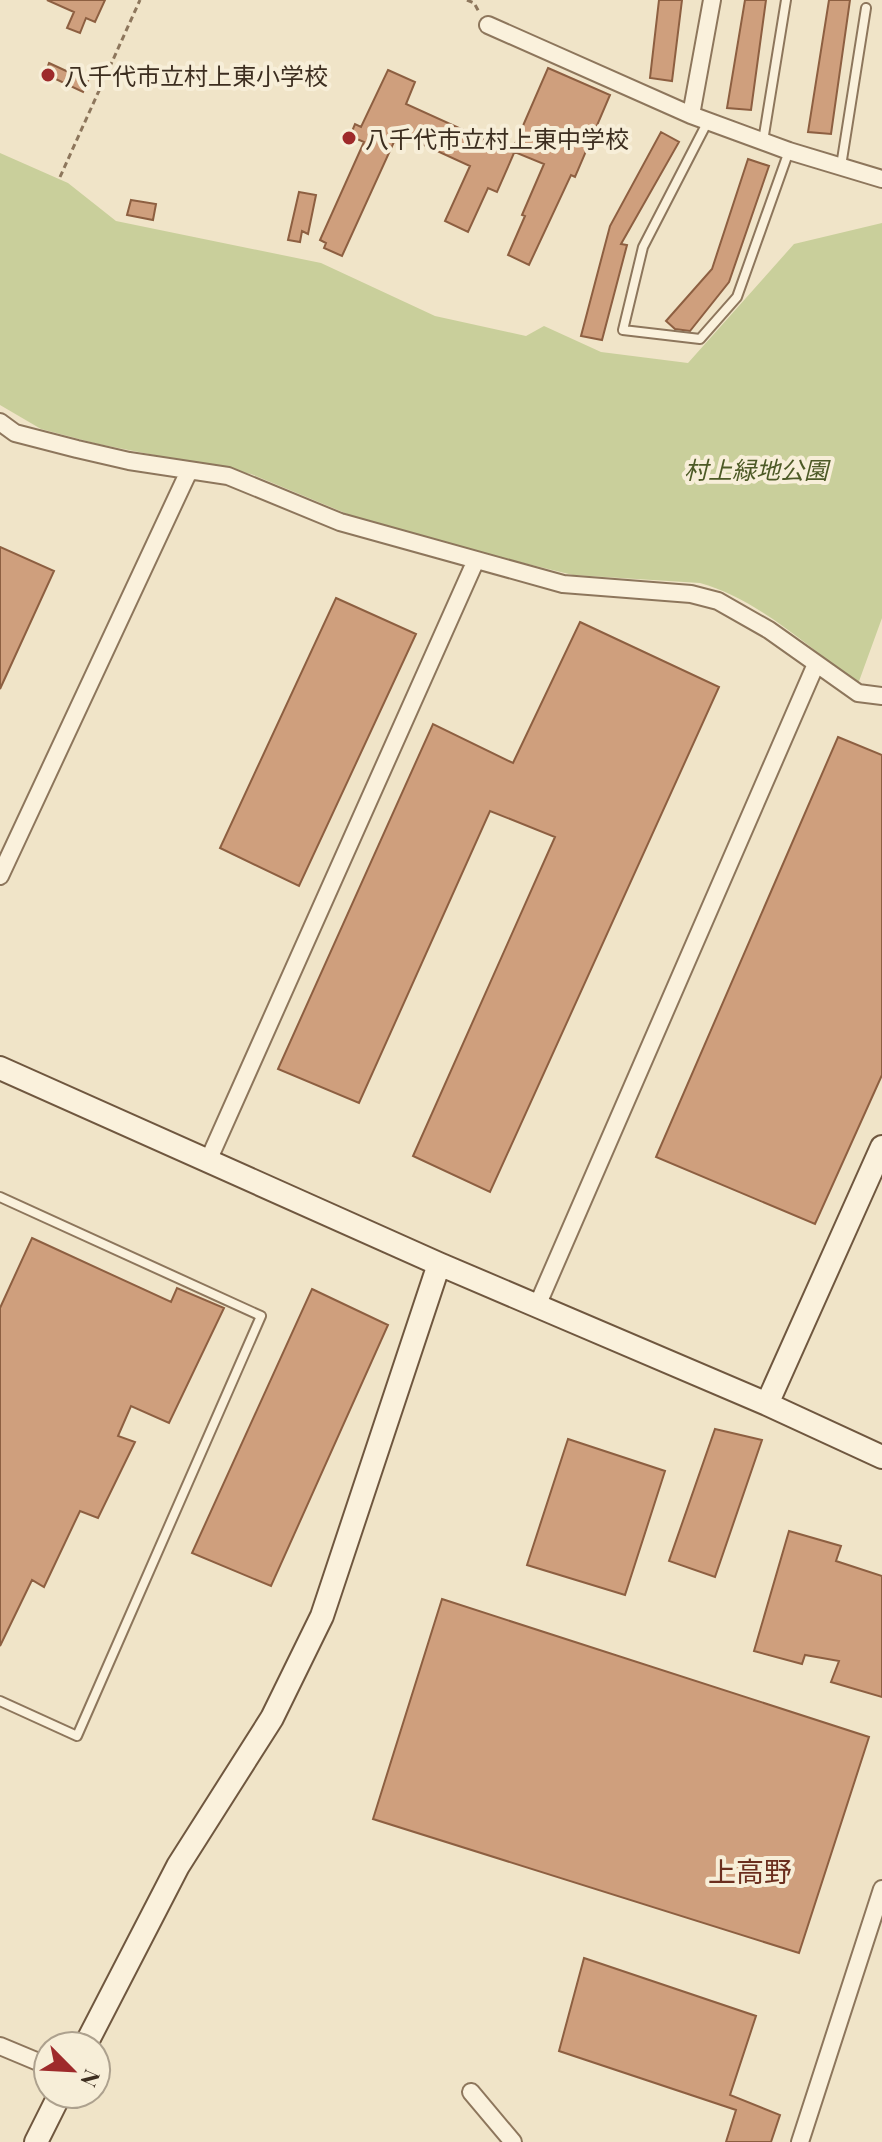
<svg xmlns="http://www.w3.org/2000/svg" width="882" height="2142" font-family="'Playfair Display','Noto Sans JP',serif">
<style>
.green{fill:#c9cf9b}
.building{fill:#cf9f7d;stroke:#8d5f41;stroke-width:2}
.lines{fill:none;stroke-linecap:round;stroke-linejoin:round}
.lane-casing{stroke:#8d765c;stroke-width:12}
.street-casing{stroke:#8d765c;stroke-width:20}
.secondary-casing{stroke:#6f573f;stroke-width:26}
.path{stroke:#8d765c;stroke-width:3;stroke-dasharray:6 4;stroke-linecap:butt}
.lane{stroke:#faf1dc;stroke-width:8}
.street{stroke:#faf1dc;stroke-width:16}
.secondary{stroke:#faf1dc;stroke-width:22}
.poi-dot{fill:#9e2a2b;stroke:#f7eed8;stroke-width:3}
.labels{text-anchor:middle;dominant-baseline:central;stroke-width:8;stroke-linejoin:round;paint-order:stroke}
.poi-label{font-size:24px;fill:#3d2e20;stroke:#f7eed8;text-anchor:start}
.park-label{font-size:24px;font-style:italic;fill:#4d5a26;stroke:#f7eed8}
.quarter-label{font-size:28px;fill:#6b2e1e;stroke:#f7eed8}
</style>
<rect width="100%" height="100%" fill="#f0e4c8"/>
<path class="green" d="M 0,153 L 68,183 L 116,221 L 321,263 L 435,316 L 526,336 L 544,326 L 601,352 L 688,363 L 794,244 L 882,223 L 882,618 L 858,684 C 810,648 758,599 700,583 L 573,575 L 386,530 L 251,474 L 98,444 L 41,429 L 0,405 Z"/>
<path class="building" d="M 47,0 L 105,0 L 95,22 L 86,18 L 80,33 L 67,28 L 74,12 Z
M 659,0 L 682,0 L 672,81 L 650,78 Z
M 745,0 L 766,0 L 751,110 L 727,108 Z
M 829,0 L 850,0 L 831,134 L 808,132 Z
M 49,63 L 88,81 L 83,92 L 45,74 Z
M 548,68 L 610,95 L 575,177 L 571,175 L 529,265 L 508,255 L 525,216 L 522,215 L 544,164 L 512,151 Z
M 388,70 L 415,82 L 406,104 L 514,153 L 497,192 L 488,188 L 468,232 L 445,221 L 470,166 L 398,133 L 342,256 L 324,248 L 326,243 L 320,240 L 364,142 L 350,136 L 355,124 L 361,127 Z
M 661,132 L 679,142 L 621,244 L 627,245 L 602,340 L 581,336 L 610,226 Z
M 748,159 L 769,166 L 729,282 L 690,331 L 675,329 L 666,321 L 712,269 Z
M 299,192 L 316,195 L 308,234 L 302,231 L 300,242 L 288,240 Z
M 131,200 L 156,204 L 153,220 L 127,215 Z
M 0,547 L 54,571 L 0,689 Z
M 336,598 L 416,634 L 299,886 L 220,848 Z
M 580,622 L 719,687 L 490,1192 L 413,1156 L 555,837 L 490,811 L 359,1103 L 278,1069 L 433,724 L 513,763 Z
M 838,737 L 882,755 L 882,1075 L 815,1224 L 656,1157 Z
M 32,1238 L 171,1302 L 177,1288 L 224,1308 L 169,1423 L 131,1406 L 118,1436 L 135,1442 L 98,1518 L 80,1511 L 44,1587 L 32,1580 L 0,1646 L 0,1308 Z
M 312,1289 L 388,1325 L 271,1586 L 192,1553 Z
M 715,1429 L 762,1440 L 715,1577 L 669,1561 Z
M 568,1439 L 665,1471 L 625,1595 L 527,1565 Z
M 789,1531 L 841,1546 L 836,1561 L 882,1576 L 882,1697 L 831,1682 L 839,1661 L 805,1655 L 802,1664 L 754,1651 Z
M 442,1599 L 869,1737 L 799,1953 L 373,1819 Z
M 584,1958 L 756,2016 L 730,2095 L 780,2115 L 771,2142 L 726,2142 L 736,2110 L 559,2051 Z"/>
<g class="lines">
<defs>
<path id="lane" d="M 708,121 L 643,247 L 623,330 L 700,339 L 737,297 L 789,151
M 763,141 L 786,0
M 841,166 L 866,8
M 0,1197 L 261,1316 L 77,1736 L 0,1701"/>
<path id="street" d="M 488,25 L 691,115 L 789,151 L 882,179
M 691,115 L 712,0
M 0,422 L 15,433 L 77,449 L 129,461 L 228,476 L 340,522 L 563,584 L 691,594 L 718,601 L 769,630 L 858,693 L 882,696
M 0,876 L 189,471
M 208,1161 L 476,560
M 537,1306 L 816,664
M 0,2046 L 48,2066
M 471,2092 L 513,2142
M 800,2142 L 882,1889"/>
<path id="secondary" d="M 0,1068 L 439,1264 L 767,1404 L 882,1457
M 767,1404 L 882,1147
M 85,2046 L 178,1866 L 272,1718 L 322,1616 L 439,1264
M 36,2142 L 60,2094"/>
</defs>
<use href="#lane" class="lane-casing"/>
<use href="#street" class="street-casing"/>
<use href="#secondary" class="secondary-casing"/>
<path class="path" d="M 467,0 L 474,3 L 479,12
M 60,177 L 140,0"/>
<use href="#lane" class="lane"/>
<use href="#street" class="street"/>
<use href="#secondary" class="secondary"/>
</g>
<g class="poi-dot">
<circle cx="48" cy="75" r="8"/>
<circle cx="349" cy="138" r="8"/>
</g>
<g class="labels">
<g class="poi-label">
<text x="64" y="75">八千代市立村上東小学校</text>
<text x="365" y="138">八千代市立村上東中学校</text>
</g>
<g class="park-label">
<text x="756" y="469">村上緑地公園</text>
</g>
<g class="quarter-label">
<text x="750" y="1870">上高野</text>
</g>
</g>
<g transform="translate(72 2070) rotate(114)"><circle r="38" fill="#f7eed8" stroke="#ada18e" stroke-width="2"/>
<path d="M0-6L14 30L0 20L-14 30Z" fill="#9e2a2b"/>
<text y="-12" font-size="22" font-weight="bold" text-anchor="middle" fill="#3d2e20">N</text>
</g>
</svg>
